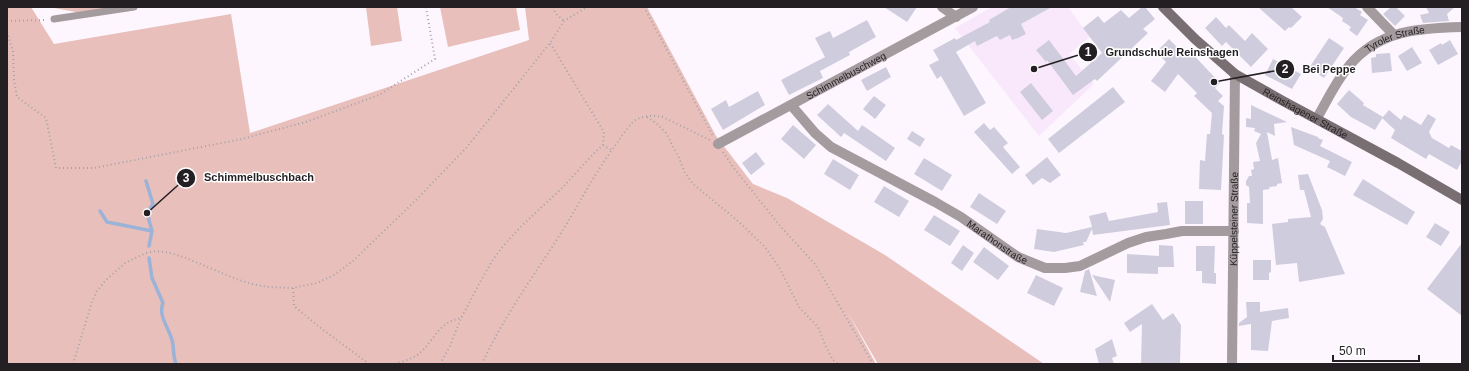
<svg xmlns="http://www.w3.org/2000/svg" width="1469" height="371" font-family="Helvetica,sans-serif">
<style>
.built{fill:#f9e8fb}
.green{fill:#e8bfba}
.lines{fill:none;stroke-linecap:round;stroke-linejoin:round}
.stream{stroke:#9bb3d7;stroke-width:3.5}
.building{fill:#cfcddd}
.path{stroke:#a7a2a8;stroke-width:2;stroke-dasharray:1 3;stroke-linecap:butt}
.service{stroke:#a39b9e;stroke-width:7}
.minor{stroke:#a39b9e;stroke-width:10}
.secondary{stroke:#796f72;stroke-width:10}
.labels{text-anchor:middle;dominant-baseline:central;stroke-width:3;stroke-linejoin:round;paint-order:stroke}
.street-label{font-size:10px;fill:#231f23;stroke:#fff}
.leader{fill:none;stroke:#231f23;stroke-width:1.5}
.callout-dot{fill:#231f23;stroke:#fff;stroke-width:1.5}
.mark-label{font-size:12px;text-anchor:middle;font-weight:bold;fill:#fff}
.callout-label{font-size:11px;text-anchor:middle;font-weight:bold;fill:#231f23;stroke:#fff;stroke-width:3;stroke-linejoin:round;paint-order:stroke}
</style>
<rect width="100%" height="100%" fill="#fdf6fe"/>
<path class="built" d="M 992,7 L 1068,7 L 1090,37 L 1069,54 L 1094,84 L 1039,136 L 955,28 Z"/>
<path class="green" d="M 7,7 L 31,7 L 54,44 L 231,14 L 250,133 L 529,40 L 525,7 L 647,7 L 716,136 L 753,184 L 787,198 L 885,255 L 1044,364 L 878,364 L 847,311 L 876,364 L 7,364 Z
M 49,7 L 117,7 L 81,13 Z
M 366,7 L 397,7 L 402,41 L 371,46 Z
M 440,7 L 516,7 L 520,30 L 448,47 Z"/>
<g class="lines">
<path class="stream" d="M 146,181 L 153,204 L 147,213 L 152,231 L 149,246
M 100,211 L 107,222 L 152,231
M 149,258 L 152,278 L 163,303 C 157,317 172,331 173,345 C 174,353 173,356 176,364"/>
</g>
<path class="building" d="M 884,7 L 917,7 L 907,22 Z
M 1011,7 L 1052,7 L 1021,24 L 1026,34 L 1018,38 L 1012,40 L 1010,35 L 1000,40 L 997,36 L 977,46 L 975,41 L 956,52 L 986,103 L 964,116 L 941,76 L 937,79 L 929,65 L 939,60 L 933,50 L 955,38 L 956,40 L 990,22 L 989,20 Z
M 1142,7 L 1145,7 L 1155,19 L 1143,29 L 1148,33 L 1097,81 L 1095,79 L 1073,95 L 1047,60 L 1046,62 L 1036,50 L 1049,40 L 1076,76 L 1102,53 L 1083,28 L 1098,16 L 1104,23 L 1121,10 L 1129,18 Z
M 1258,7 L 1291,7 L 1302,17 L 1291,28 L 1289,27 L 1285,31 Z
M 1327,7 L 1354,7 L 1362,12 L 1360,15 L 1368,20 L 1357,36 L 1349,30 L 1351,27 L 1342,21 L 1343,18 Z
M 1391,7 L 1396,7 L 1405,16 L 1395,26 L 1383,14 Z
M 1426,7 L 1455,7 L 1447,14 L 1449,21 L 1423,23 L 1420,15 L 1429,13 Z
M 1216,17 L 1226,28 L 1229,25 L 1245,41 L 1252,33 L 1268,49 L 1251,67 L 1226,42 L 1222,46 L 1205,28 Z
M 867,20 L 876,37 L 849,52 L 850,55 L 820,71 L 823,78 L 789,95 L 781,80 L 825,57 L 815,38 L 830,31 L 833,38 Z
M 1329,38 L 1344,48 L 1324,78 L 1309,68 Z
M 1169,39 L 1184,54 L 1188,49 L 1220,83 L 1215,88 L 1223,96 L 1218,101 L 1224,106 L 1222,134 L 1224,135 L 1221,190 L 1199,189 L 1200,160 L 1205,161 L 1207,134 L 1210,134 L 1212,113 L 1194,96 L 1197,93 L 1178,74 L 1165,92 L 1151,81 L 1166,62 L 1156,52 Z
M 1450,40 L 1458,54 L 1438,65 L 1429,50 L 1441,43 L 1442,45 Z
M 1412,47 L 1422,63 L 1407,71 L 1398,56 Z
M 1390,53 L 1392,71 L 1372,73 L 1371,58 L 1376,57 L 1376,54 Z
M 1273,59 L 1301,74 L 1292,89 L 1265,75 Z
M 886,67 L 891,77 L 867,91 L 861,80 Z
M 1031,83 L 1053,111 L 1042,120 L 1020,92 Z
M 1113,87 L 1125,102 L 1059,153 L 1048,139 Z
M 1349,90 L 1364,103 L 1363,105 L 1383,117 L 1375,130 L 1351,117 L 1337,104 Z
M 758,91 L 765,105 L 723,130 L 711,109 L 726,100 L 729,107 Z
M 874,96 L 886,105 L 875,119 L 863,109 Z
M 828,104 L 858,131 L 862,125 L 895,148 L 886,161 L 844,133 L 841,137 L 817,115 Z
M 1251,105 L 1287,122 L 1274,124 L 1275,136 L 1267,132 L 1272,160 L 1278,158 L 1282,183 L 1277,184 L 1277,186 L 1269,187 L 1270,189 L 1263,190 L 1263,224 L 1247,223 L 1247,203 L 1250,203 L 1249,187 L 1246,185 L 1246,181 L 1249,176 L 1252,176 L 1251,170 L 1254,169 L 1253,162 L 1260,161 L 1256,143 L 1261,134 L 1254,131 L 1255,128 L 1246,127 L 1246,118 L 1251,119 Z
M 1389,110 L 1401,120 L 1404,115 L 1421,125 L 1428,114 L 1436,119 L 1429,132 L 1432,138 L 1449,148 L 1451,145 L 1462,151 L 1462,161 L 1457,170 L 1429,154 L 1426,159 L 1391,138 L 1395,130 L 1382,118 Z
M 984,123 L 990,130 L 994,127 L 1008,143 L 1003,147 L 1020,167 L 1012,174 L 974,132 Z
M 793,125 L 816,145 L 804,159 L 781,139 Z
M 1291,127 L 1318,137 L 1318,138 L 1323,140 L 1320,146 L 1352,162 L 1345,176 L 1327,167 L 1330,161 L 1294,145 Z
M 912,131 L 925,139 L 920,147 L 907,139 Z
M 756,152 L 765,164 L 751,175 L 742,163 Z
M 1047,157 L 1061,175 L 1050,183 L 1042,178 L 1033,185 L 1025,175 Z
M 924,158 L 952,175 L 942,191 L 914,174 Z
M 833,159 L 859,175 L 850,190 L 824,174 Z
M 1308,174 L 1322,210 L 1323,219 L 1320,224 L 1325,227 L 1345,274 L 1299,282 L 1297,263 L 1276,265 L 1272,224 L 1288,222 L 1288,219 L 1311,217 L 1304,190 L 1300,190 L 1298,175 Z
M 1363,179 L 1415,212 L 1407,225 L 1353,195 Z
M 884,186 L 909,201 L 899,217 L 874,202 Z
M 979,193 L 1006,211 L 997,224 L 970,207 Z
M 1185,201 L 1203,201 L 1203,224 L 1185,224 Z
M 1167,202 L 1170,225 L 1093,235 L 1092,229 L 1086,242 L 1083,242 L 1084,245 L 1054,252 L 1034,249 L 1037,229 L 1066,233 L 1092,227 L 1089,216 L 1106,212 L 1109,221 L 1158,212 L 1157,203 Z
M 934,215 L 960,231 L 950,246 L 924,230 Z
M 1435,223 L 1450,232 L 1441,246 L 1426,237 Z
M 1462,243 L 1462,316 L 1427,289 Z
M 963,245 L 974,253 L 962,271 L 951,263 Z
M 1159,245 L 1173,246 L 1174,267 L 1158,267 L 1158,274 L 1127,273 L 1127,254 L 1159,256 Z
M 1196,246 L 1215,246 L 1214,273 L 1216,273 L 1216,284 L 1202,283 L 1202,271 L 1196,271 Z
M 984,247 L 1009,266 L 998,280 L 973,262 Z
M 1253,260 L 1271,260 L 1271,272 L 1269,273 L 1269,280 L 1253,280 Z
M 1089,269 L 1097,296 L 1080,292 L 1085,271 Z
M 1036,275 L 1063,288 L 1054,306 L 1027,293 Z
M 1092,275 L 1115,280 L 1110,302 Z
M 1246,302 L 1260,302 L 1260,312 L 1288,308 L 1289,318 L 1272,321 L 1268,351 L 1251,350 L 1251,324 L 1239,326 L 1239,323 L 1247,317 Z
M 1152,304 L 1163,320 L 1173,313 L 1181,325 L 1180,364 L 1141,364 L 1142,324 L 1130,332 L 1124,323 Z
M 1112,339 L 1117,356 L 1112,358 L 1114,364 L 1099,364 L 1095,349 Z"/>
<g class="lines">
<path class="path" d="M 554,7 L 555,13 L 564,21
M 644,7 L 713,136
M 7,21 L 45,20
M 7,32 L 13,51 L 14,80 L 17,97 L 46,118 L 56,168 L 94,168 L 242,139 L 306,122 L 379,95 L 435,59 L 426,7
M 647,117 L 656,123 L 666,133 L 679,158 L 685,173 L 693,184 L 738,221 L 765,247 L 780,269 L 799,307 L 818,327 L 826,347 L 833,360 L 838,364
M 603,145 L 611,150
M 723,152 L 733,167 L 781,227 L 815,264 L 873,364
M 293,288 L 294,306 L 318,326 L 369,364
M 73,364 L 92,302 L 97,291 L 106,280 L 125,263 L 146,253 L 156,251 L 171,253 L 186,258 L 236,279 L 252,284 L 268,287 L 293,288 L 317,283 L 334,275 L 353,261 L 416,200 L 467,147 L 550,43 L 564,21 L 587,7
M 395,364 C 403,361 413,359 420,353 C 435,339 439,322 461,318 C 473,297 483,274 497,254 C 516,229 539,210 561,189 C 575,175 588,158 603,145 L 604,132 L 550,43
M 440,364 L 450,346 L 461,318
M 482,364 C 505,313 540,268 569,220 C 584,194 599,167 617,143 C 622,136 628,127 634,121 C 643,115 653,115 663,117 L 710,140"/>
<path class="service" d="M 54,19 L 134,7"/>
<g class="minor">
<path d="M 942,7 L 956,17"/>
<path d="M 1367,7 L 1394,35"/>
<path id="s1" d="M 791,105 L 815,133 L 831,147 L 935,202 L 961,217 L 1018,257 L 1045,268 L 1065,268 L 1080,266 L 1128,243 L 1146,237 L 1166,234 L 1182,231 L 1234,231"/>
<path id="s2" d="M 1317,118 C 1327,101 1336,81 1349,66 C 1378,30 1420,28 1462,27"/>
<path id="s3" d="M 718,144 L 973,7"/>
<path id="s4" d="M 1232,364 L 1235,74"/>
</g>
<path class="secondary" id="s5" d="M 1163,7 L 1195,39 L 1235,74 L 1283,101 L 1398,163 L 1462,200"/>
</g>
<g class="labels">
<g class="street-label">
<text stroke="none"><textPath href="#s2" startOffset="116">Tyroler Straße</textPath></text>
<text stroke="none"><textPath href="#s3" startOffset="145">Schimmelbuschweg</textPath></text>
<text stroke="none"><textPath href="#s5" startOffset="179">Reinshagener Straße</textPath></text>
<text stroke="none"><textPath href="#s4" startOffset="145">Küppelsteiner Straße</textPath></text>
<text stroke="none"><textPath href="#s1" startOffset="250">Marathonstraße</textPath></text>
</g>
</g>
<path class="leader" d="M1034 69L1088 52M1214 82L1285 69M147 213L186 178"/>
<g class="callout-dot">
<circle cx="1034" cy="69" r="4"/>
<circle cx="1214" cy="82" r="4"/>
<circle cx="147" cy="213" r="4"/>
<circle cx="1088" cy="52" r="10"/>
<circle cx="1285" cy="69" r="10"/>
<circle cx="186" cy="178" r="10"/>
</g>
<g class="mark-label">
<text x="1088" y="56">1</text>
<text x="1285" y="73">2</text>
<text x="186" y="182">3</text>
</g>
<g class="callout-label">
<text x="1172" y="56">Grundschule Reinshagen</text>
<text x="1329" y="73">Bei Peppe</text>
<text x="259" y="181">Schimmelbuschbach</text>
</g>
<rect width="1469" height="371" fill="none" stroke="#231f23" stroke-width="16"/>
<path d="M1333 355v6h86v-6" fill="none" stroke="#231f23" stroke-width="2"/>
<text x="1339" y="355" font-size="12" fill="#231f23" stroke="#ffffff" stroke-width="3" paint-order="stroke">50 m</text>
</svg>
